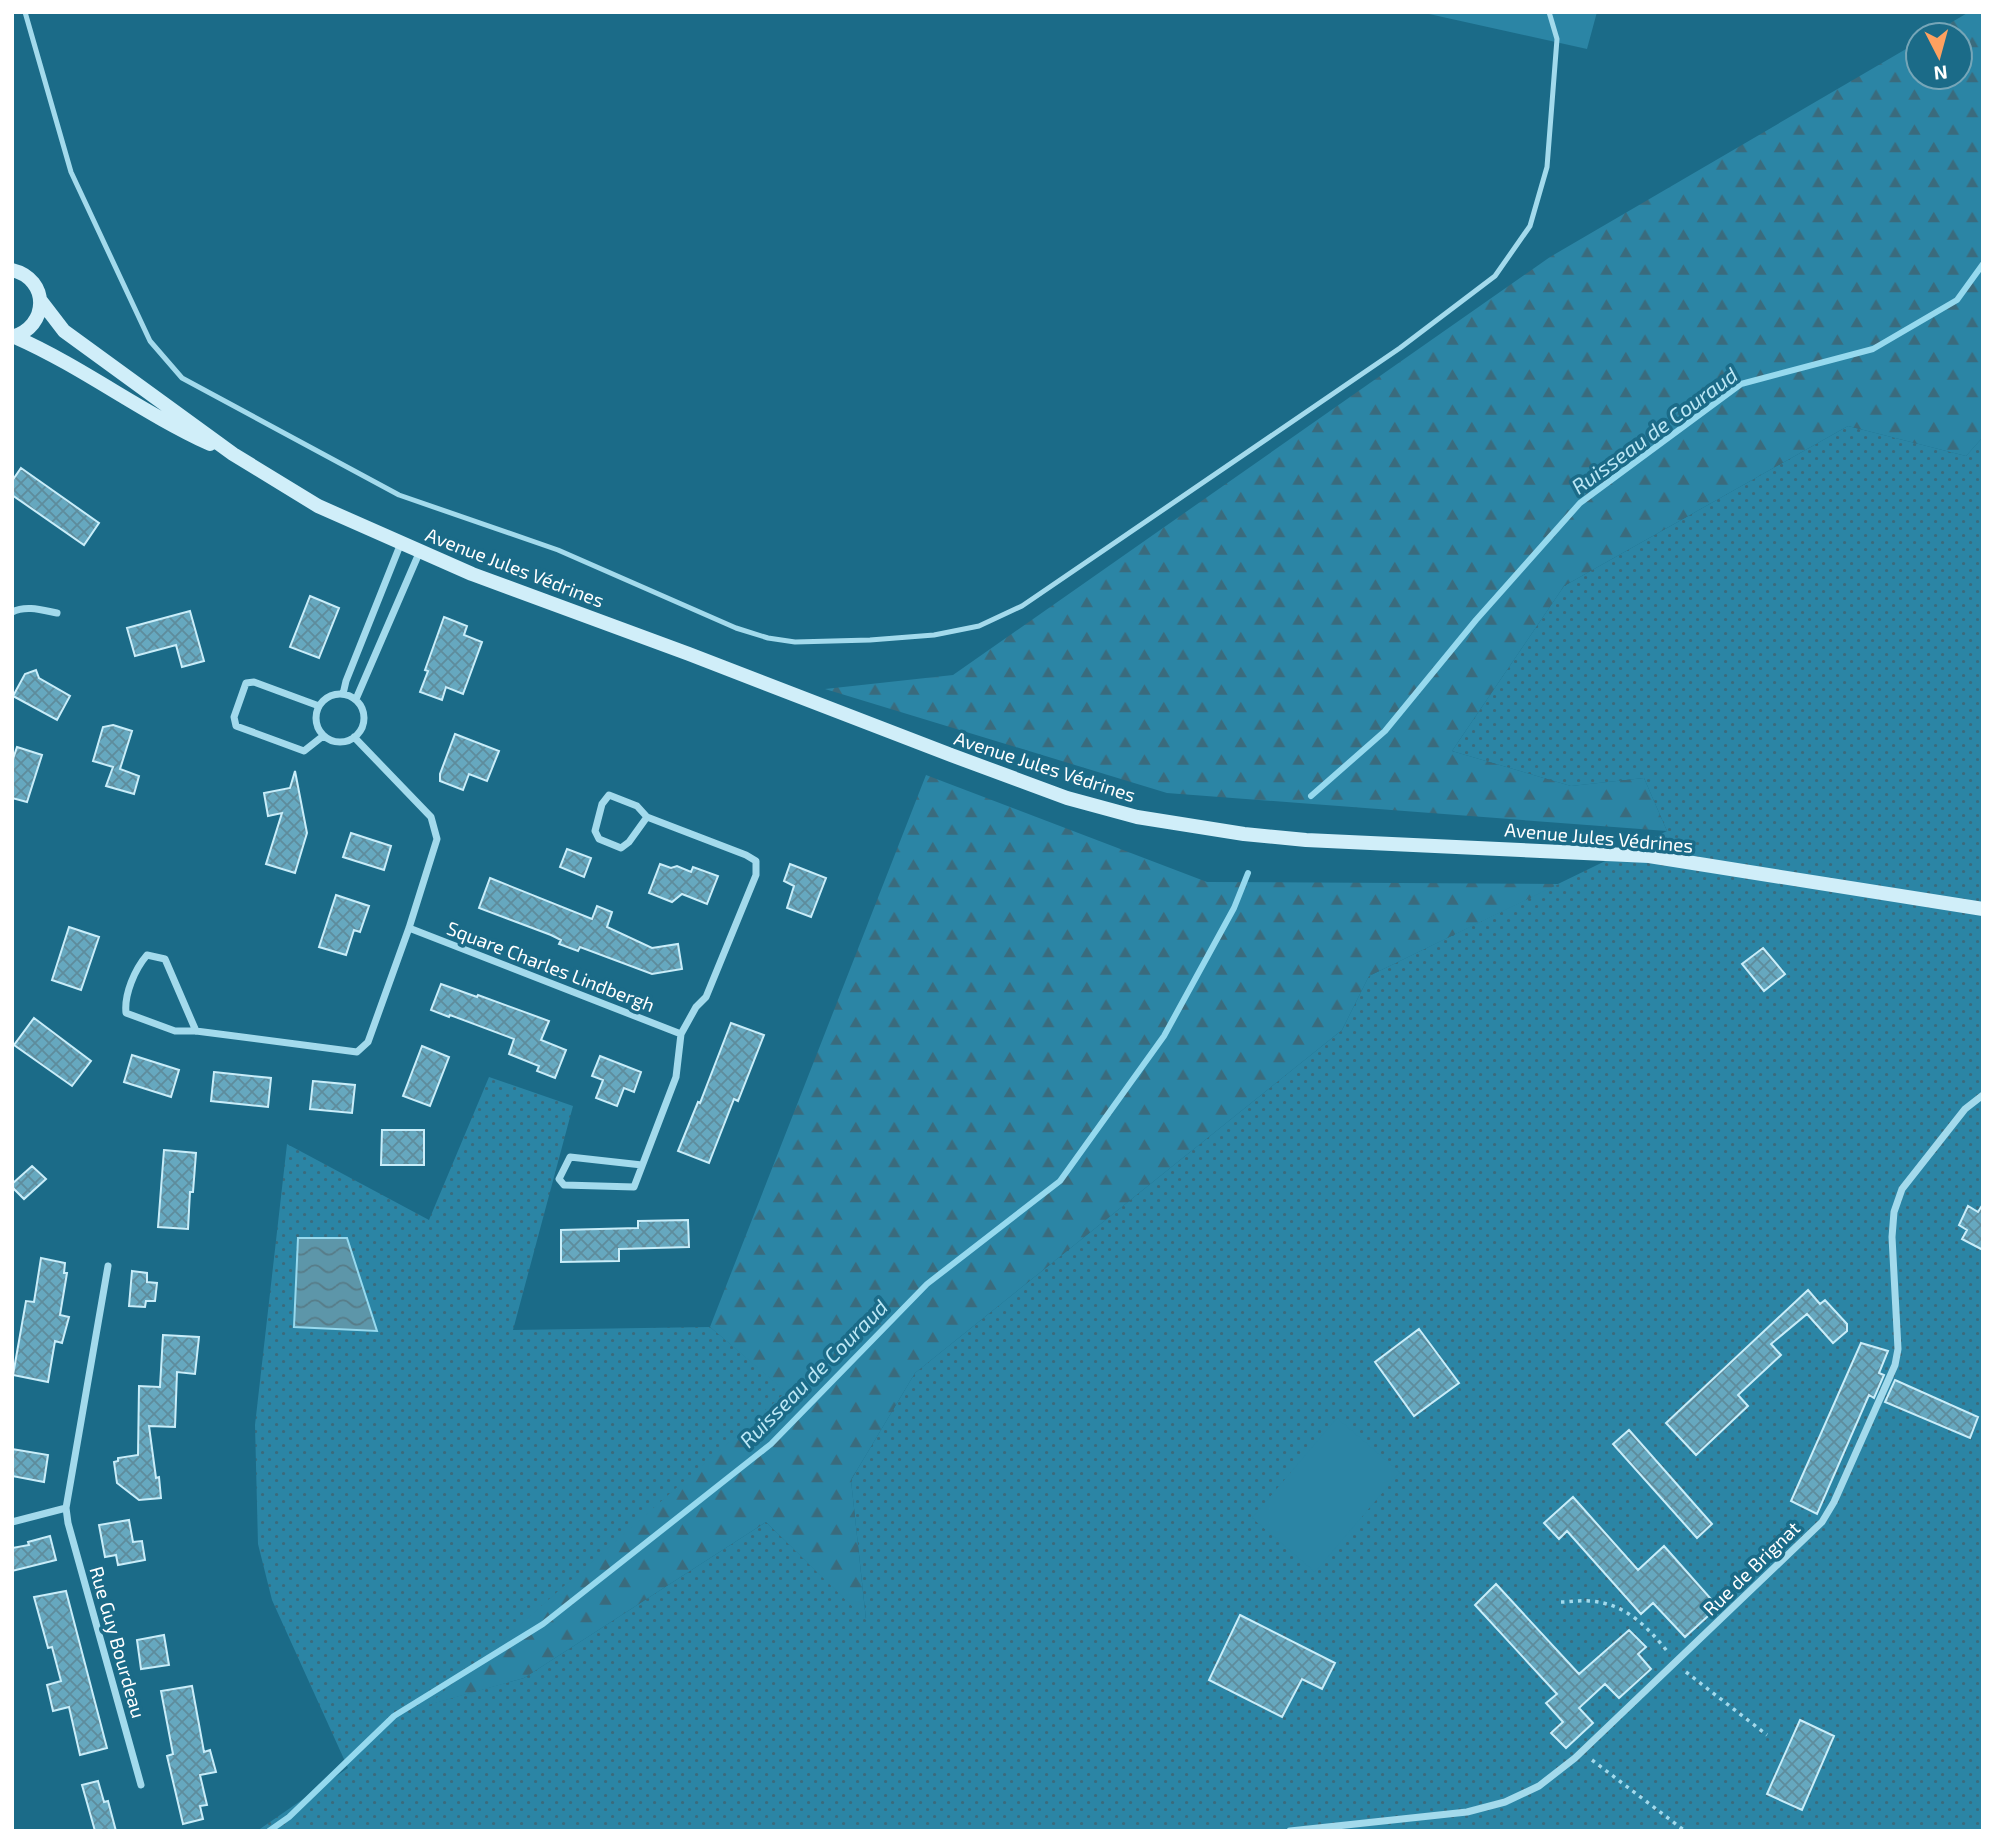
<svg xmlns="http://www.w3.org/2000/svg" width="1995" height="1843" font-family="'Exo 2',sans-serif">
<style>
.grass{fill:url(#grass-dots)}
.forest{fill:url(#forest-firs)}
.garden{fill:#2b85a5}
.water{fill:url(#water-waves);stroke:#96d9ee;stroke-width:2}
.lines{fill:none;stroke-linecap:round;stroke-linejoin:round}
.stream{stroke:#96d9ee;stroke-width:6}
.building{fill:url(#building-cross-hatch);stroke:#c9edf9;stroke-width:2}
.path{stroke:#a3daec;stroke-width:3.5;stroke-dasharray:3.5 5;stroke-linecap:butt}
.lane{stroke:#a3daec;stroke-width:5}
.street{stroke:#a3daec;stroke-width:7}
.secondary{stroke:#d0eef9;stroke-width:14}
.labels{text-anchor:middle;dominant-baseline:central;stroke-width:7;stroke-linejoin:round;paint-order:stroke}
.street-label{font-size:19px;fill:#fff;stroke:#1b6b88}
.water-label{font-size:21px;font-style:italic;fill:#bbe7f5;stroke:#1b6b88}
</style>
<defs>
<pattern id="grass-dots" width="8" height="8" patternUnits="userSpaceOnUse" patternTransform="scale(1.75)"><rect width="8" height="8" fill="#2b85a5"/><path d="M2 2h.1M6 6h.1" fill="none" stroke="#3a6b7d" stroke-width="1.8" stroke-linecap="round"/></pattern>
<pattern id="forest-firs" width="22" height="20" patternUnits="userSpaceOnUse" patternTransform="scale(1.75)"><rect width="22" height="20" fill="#2b85a5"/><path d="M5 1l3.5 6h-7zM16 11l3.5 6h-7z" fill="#3a6b7d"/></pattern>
<pattern id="water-waves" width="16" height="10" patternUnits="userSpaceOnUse" patternTransform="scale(1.75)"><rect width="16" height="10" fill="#5d96a9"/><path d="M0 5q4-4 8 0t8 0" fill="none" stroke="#577c88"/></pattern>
<pattern id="building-cross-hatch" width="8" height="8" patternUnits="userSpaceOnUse" patternTransform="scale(1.75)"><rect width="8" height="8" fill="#66a8bf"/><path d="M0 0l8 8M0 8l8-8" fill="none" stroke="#5e8c9c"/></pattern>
</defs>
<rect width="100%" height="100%" fill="#1b6b88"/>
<path class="grass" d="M 1848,426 L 1966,456 L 1983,437 L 1983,1831 L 257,1831 L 348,1768 L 272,1600 L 258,1544 L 255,1425 L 287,1144 L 429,1220 L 489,1077 L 573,1106 L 513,1330 L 710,1327 L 787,1392 L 430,1704 L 524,1678 L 766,1522 L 866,1619 L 851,1480 L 915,1373 L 1342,1030 L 1369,976 L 1667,831 L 1644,778 L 1571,786 L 1452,751 L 1564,586 Z"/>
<path class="forest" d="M 1969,12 L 1983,12 L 1983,437 L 1966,456 L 1848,426 L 1564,586 L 1452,751 L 1571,786 L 1644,778 L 1667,831 L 1167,793 L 825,689 L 953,675 L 1550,257 L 1918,42 L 1918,77 L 1960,77 L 1960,35 L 1930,35 Z
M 926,775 L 1207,882 L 1559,884 L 1369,976 L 1342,1030 L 915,1373 L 851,1480 L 866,1620 L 766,1522 L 524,1678 L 428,1705 L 786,1392 L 710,1327 Z"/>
<path class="garden" d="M 1420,12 L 1597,12 L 1587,49 Z
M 1337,1418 L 1400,1472 L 1315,1572 L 1252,1518 Z"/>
<path class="water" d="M 298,1238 L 347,1238 L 377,1331 L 294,1327 Z"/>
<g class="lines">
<path class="stream" d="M 1311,796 L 1385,731 L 1476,620 L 1580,503 L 1741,384 L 1873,349 L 1957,300 L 1983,264
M 269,1831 L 289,1817 L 394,1716 L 543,1624 L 771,1444 L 927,1284 L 1060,1181 L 1164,1036 L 1234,908 L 1248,873"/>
</g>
<path class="building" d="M 21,468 L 99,523 L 84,545 L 12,495 L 12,481 Z
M 310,596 L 339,608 L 319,658 L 290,647 Z
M 190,611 L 204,661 L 182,667 L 176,645 L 135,656 L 127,628 Z
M 444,617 L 467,626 L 464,635 L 482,642 L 463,694 L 446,687 L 442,700 L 420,692 L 428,671 L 425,670 Z
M 36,670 L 39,678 L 70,696 L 57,720 L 13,696 L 25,674 Z
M 113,725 L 132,731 L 120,769 L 139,776 L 134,794 L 106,786 L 113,767 L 93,761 L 103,727 Z
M 455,734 L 499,751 L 487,781 L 469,774 L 463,790 L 440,781 L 440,774 Z
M 17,747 L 42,755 L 27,802 L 12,798 L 12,762 Z
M 295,771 L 307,833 L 295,873 L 266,864 L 282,813 L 268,816 L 264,793 L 290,788 Z
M 351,833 L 391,846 L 384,870 L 343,857 Z
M 567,849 L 591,858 L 584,877 L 560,867 Z
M 660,864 L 671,868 L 677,866 L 691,872 L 693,867 L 718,876 L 707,904 L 682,894 L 672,902 L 649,893 Z
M 790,864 L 826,878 L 811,917 L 787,908 L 794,886 L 784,881 Z
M 490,878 L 592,919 L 597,906 L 612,912 L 607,927 L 652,948 L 678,944 L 682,969 L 652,974 L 580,947 L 578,951 L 559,944 L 561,940 L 551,935 L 479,908 Z
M 336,895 L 369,906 L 360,932 L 354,930 L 346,955 L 319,947 Z
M 69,927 L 99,937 L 81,990 L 52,980 Z
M 1763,948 L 1785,974 L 1764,991 L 1742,964 Z
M 441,984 L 477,997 L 478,995 L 549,1021 L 541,1040 L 566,1050 L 555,1078 L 537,1071 L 539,1066 L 509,1054 L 514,1039 L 450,1015 L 449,1017 L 431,1010 Z
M 34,1018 L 91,1061 L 72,1086 L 14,1045 Z
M 731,1023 L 764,1035 L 738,1101 L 734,1099 L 709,1163 L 678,1151 L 698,1102 L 700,1103 Z
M 422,1046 L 449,1057 L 430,1106 L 403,1096 Z
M 132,1055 L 179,1070 L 171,1097 L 124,1082 Z
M 600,1056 L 641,1072 L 634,1092 L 624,1088 L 617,1106 L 596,1098 L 603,1080 L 592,1076 Z
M 214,1072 L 271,1078 L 268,1107 L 211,1101 Z
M 313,1081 L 355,1085 L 352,1113 L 310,1109 Z
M 382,1130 L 424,1130 L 424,1165 L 381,1165 Z
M 164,1150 L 196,1153 L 193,1192 L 190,1192 L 188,1229 L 158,1227 Z
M 32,1166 L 46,1179 L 24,1199 L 12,1187 L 12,1184 Z
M 1983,1204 L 1983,1250 L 1962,1239 L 1967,1230 L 1959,1225 L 1968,1206 L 1978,1212 Z
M 688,1220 L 689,1247 L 619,1249 L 619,1261 L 561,1262 L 561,1230 L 638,1228 L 638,1221 Z
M 41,1258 L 65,1263 L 64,1273 L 67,1273 L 60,1315 L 69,1317 L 62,1343 L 55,1341 L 48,1382 L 13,1375 L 26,1301 L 34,1302 Z
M 132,1271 L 147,1273 L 147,1282 L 157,1283 L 155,1301 L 146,1301 L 145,1307 L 129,1306 Z
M 1808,1290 L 1820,1304 L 1825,1300 L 1847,1324 L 1847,1331 L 1833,1343 L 1807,1314 L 1771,1344 L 1781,1355 L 1738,1395 L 1748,1406 L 1696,1455 L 1666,1423 Z
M 1419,1329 L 1459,1383 L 1414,1416 L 1375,1362 Z
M 163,1335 L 199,1337 L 195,1374 L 177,1372 L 175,1427 L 149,1426 L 156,1478 L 159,1477 L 161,1498 L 139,1500 L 117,1483 L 114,1462 L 118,1461 L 118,1458 L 138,1455 L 139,1386 L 160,1387 Z
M 1861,1343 L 1888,1351 L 1879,1373 L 1884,1375 L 1874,1398 L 1869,1395 L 1817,1514 L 1791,1501 Z
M 1895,1380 L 1978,1417 L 1970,1438 L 1885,1402 Z
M 1629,1430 L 1712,1524 L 1697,1538 L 1613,1444 Z
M 12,1449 L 48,1455 L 44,1482 L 12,1476 Z
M 1573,1497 L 1638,1570 L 1664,1546 L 1718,1607 L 1685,1637 L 1653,1603 L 1641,1614 L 1567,1531 L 1559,1539 L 1544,1523 Z
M 129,1520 L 133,1542 L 142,1541 L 145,1560 L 118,1565 L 116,1555 L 105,1557 L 99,1525 Z
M 50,1536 L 56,1560 L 12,1571 L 12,1548 L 29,1545 L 28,1542 Z
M 1496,1584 L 1579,1674 L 1629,1630 L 1646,1647 L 1638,1654 L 1651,1669 L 1619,1698 L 1605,1684 L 1579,1708 L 1593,1723 L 1566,1748 L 1551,1733 L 1563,1722 L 1546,1703 L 1557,1694 L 1475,1605 Z
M 66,1591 L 107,1748 L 80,1755 L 69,1707 L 53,1711 L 47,1685 L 61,1681 L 52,1647 L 48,1648 L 34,1597 Z
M 1240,1615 L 1335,1663 L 1322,1689 L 1302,1679 L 1282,1717 L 1209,1680 Z
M 164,1635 L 169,1665 L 141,1669 L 137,1640 Z
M 192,1686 L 204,1752 L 210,1750 L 216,1772 L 200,1775 L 207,1805 L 200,1806 L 203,1819 L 183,1824 L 167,1756 L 173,1754 L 161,1691 Z
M 1800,1720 L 1834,1736 L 1802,1810 L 1767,1794 Z
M 98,1781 L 104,1802 L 108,1801 L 116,1831 L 95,1831 L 82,1785 Z"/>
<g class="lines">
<path class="path" d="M 1561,1602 C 1570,1602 1580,1600 1589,1601 C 1624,1603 1646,1625 1667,1651
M 1686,1672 L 1767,1735
M 1592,1760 L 1685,1831"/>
<path class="lane" d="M 25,12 L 71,172 L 150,341 L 182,378 L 399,495 L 558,550 L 736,628 L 768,638 L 795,642 L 870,640 L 934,635 L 979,626 L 1022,606 L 1400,348 L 1495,276 L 1530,226 L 1547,167 L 1557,39 L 1549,12"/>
<path class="street" d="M 12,612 C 26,605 42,610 57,613
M316 718a24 24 0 1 1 48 0a24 24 0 1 1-48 0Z
M 343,694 L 346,681 L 401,543
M 356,699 L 420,551
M 319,706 L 254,682 L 246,683 L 234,717 L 236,726 L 304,751 L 323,736
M 409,928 L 681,1034 L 696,1007 L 706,997 L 756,875 L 756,861 L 746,855 L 647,817 L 637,806 L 609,795 L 602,804 L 595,831 L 599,839 L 621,848 L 629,842 L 647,817
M 196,1031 L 165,959 L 147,955 C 135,969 124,994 126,1013 L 175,1031 L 196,1031 L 357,1052 L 368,1042 L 409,928 L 437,839 L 431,817 L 354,737
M 642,1165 L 570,1157 L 559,1179 L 564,1185 L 634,1187 L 676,1077 L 681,1034
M 108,1266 L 66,1508 L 68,1523 L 141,1785
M 12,1522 L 66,1508
M 1290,1831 L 1467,1812 L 1505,1802 L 1539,1786 L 1575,1758 L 1822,1522 L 1834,1502 L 1895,1365 L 1898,1349 L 1892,1237 L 1894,1212 L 1902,1189 L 1965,1109 L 1983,1095"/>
<path class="secondary" d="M 12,270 C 50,279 49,327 12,337
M 41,301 L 64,331 L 233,454 L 318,506 L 472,574 L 689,654 L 951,755 L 1067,798 L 1137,817 L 1244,834 L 1306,840 L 1649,856 L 1983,909
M 15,337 C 83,367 142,413 210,444"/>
</g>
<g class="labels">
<g class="street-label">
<text transform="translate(515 567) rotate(21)">Avenue Jules Védrines</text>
<text transform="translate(1045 766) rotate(18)">Avenue Jules Védrines</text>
<text transform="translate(1599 837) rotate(5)">Avenue Jules Védrines</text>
<text transform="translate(551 966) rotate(21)">Square Charles Lindbergh</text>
<text transform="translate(1751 1568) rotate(-44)">Rue de Brignat</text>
<text transform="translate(118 1642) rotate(74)">Rue Guy Bourdeau</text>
</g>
<g class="water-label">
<text transform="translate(1654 430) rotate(-36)">Ruisseau de Couraud</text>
<text transform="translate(813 1373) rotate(-45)">Ruisseau de Couraud</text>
</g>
</g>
<rect width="1995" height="1843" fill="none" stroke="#ffffff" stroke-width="28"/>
<g transform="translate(1939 56) rotate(174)"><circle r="33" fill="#1b6b88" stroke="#76a6b8" stroke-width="2"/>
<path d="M0-5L12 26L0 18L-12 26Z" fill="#fea160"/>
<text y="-10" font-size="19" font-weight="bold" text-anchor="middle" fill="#ffffff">N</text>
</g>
</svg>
